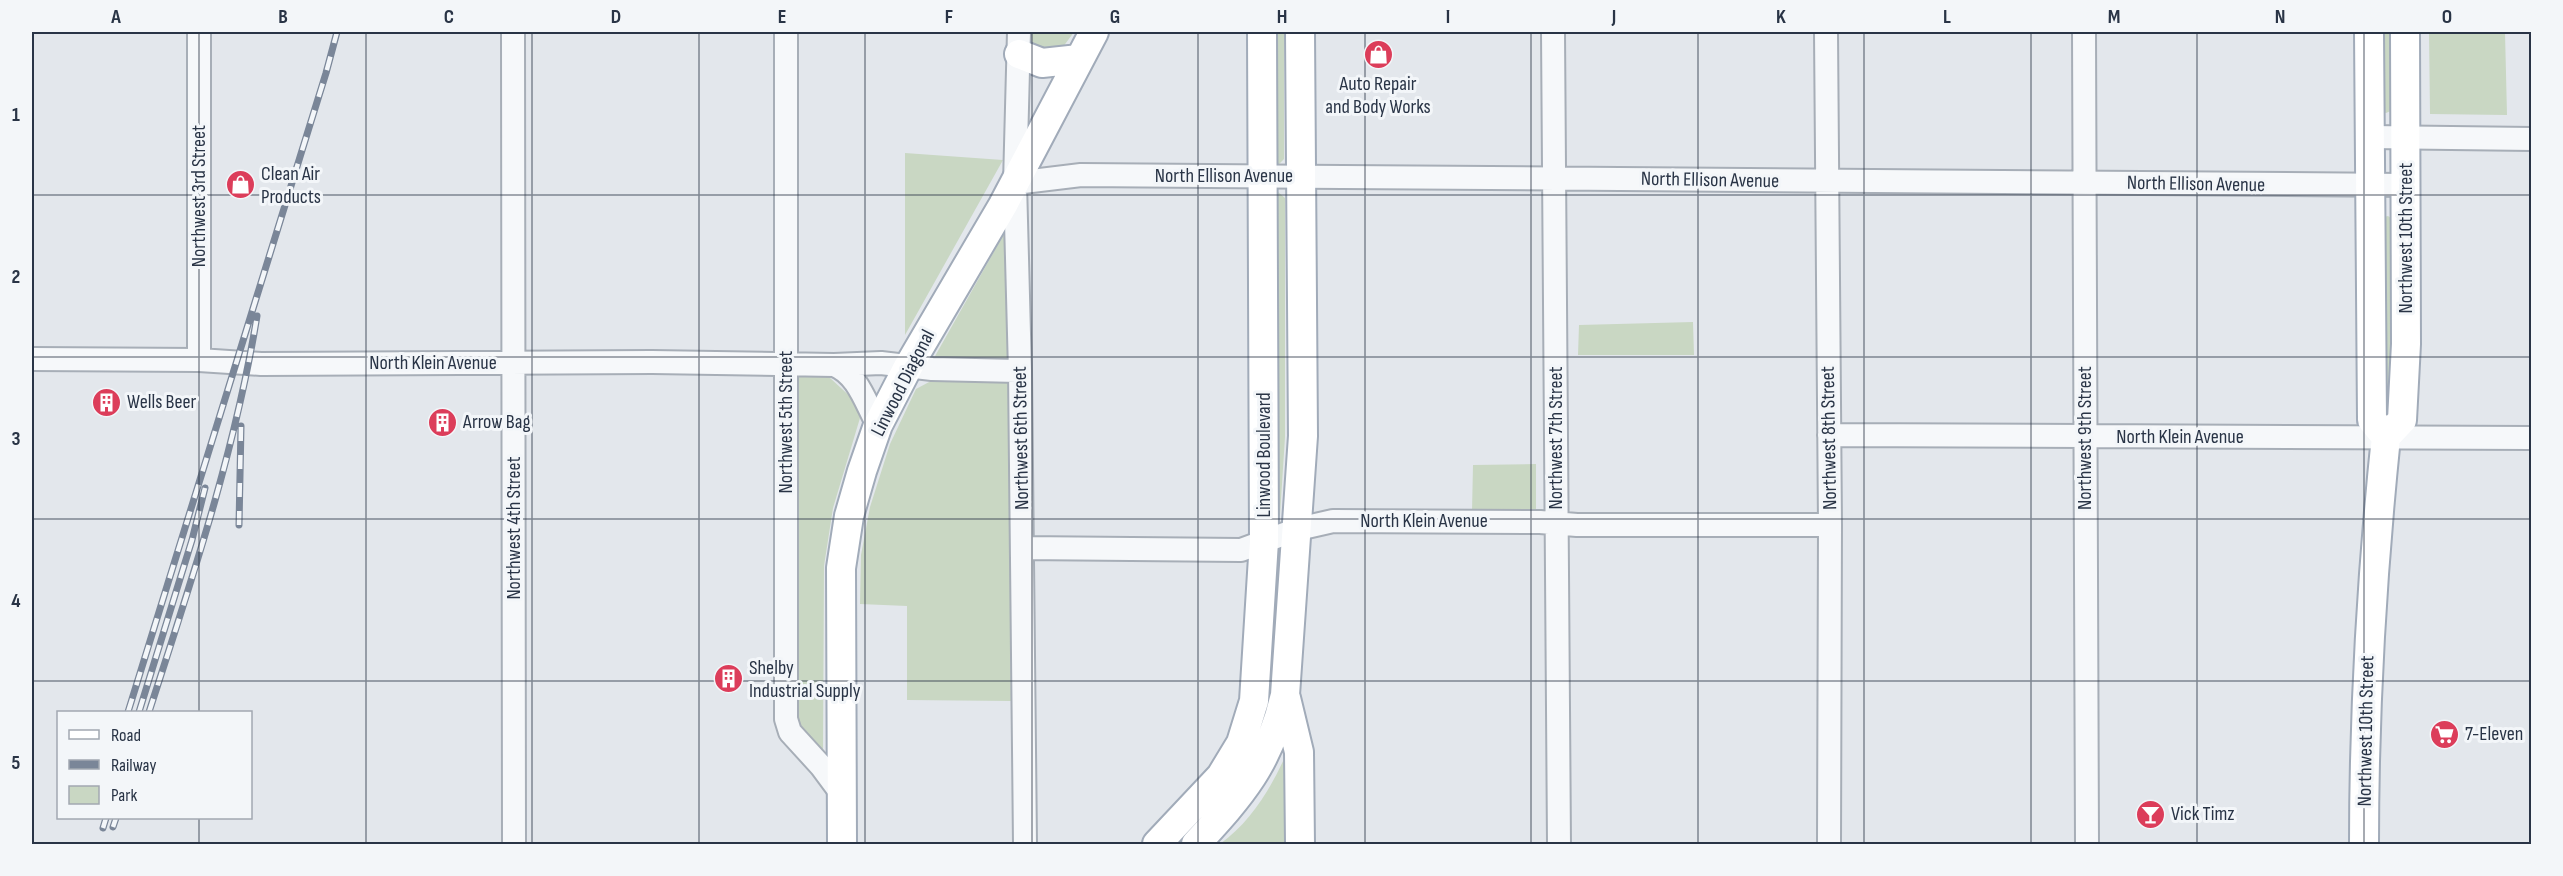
<svg xmlns="http://www.w3.org/2000/svg" width="2563" height="876" font-family="'Sofia Sans Condensed',sans-serif">
<style>
.green{fill:#c9d7c3}
.lines{fill:none;stroke-linecap:round;stroke-linejoin:round}
.minor-casing{stroke:#a7aeb7;stroke-width:26}
.major-casing{stroke:#a1abb9;stroke-width:32}
.minor{stroke:#f6f8fa;stroke-width:22}
.major{stroke:#fff;stroke-width:28}
.rail-casing{stroke:#7a8698;stroke-width:7}
.rail{stroke:#f3f6f9;stroke-width:4.5;stroke-dasharray:14;stroke-linecap:butt}
.grid{fill:none;stroke:#293446;stroke-width:1.5;stroke-opacity:0.55}
.labels{text-anchor:middle;dominant-baseline:central;stroke-width:6;stroke-linejoin:round;paint-order:stroke}
.poi-label{font-size:20px;fill:#293446;stroke:#f3f6f9;text-anchor:start}
.street-label{font-size:20px;fill:#293446;stroke:#f3f6f9}
.neatline{fill:none;stroke:#293446;stroke-width:2}
.grid-label{font-size:20px;text-anchor:middle;font-weight:bold;fill:#293446}
</style>
<rect width="100%" height="100%" fill="#e3e7ec"/>
<path class="green" d="M 1031,32 L 1074,32 L 1060,51 L 1033,47 Z
M 1272,32 L 1284,32 L 1284,159 L 1278,165 L 1275,165 Z
M 2379,32 L 2394,32 L 2393,110 L 2386,113 L 2381,111 Z
M 2429,32 L 2505,32 L 2507,115 L 2430,114 Z
M 905,153 L 1003,160 L 905,335 Z
M 1278,192 L 1285,198 L 1285,437 L 1280,515 L 1278,519 L 1275,193 Z
M 2388,216 L 2395,221 L 2391,410 L 2387,411 L 2384,410 L 2384,217 Z
M 1007,231 L 1009,359 L 934,358 L 1005,232 Z
M 1693,322 L 1694,355 L 1578,355 L 1579,325 Z
M 800,375 L 829,377 L 854,400 L 860,418 L 833,508 L 824,566 L 823,752 L 795,727 L 795,378 Z
M 931,381 L 1009,382 L 1011,701 L 907,700 L 907,606 L 860,604 L 861,555 L 870,507 L 890,444 L 916,389 Z
M 1536,464 L 1536,511 L 1472,512 L 1473,465 Z
M 1288,750 L 1290,844 L 1220,844 C 1252,821 1273,785 1288,750 Z"/>
<g class="lines">
<defs>
<path id="minor" d="M 513,32 L 514,844
M 786,32 L 786,719 L 790,732 L 821,766 L 841,793
M 1019,32 L 1015,183 L 1020,371 L 1025,844
M 1553,32 L 1559,844
M 1826,32 L 1830,525 L 1829,844
M 2084,32 L 2087,844
M 2370,137 L 2532,139
M 1015,183 L 1081,175 L 2406,185
M 32,359 L 199,360 L 261,364 L 652,362 L 834,365 L 881,363 L 932,369 L 1020,371
M 199,360 L 199,32
M 834,365 C 858,374 866,404 878,425
M 1829,435 L 2532,438
M 1022,548 L 1241,550 L 1298,529 L 1333,521 L 1540,522 L 1577,525 L 1830,525"/>
<path id="major" d="M 2369,32 L 2372,420 L 2386,437
M 1019,54 L 1042,63 L 1079,59
M 1286,698 L 1299,752 L 1300,844
M 842,844 L 841,568 L 849,516 L 862,471 L 878,425 L 908,367 L 1003,205 L 1094,32
M 1157,844 L 1221,776 L 1241,743 L 1254,701 L 1264,541 L 1262,32
M 1196,844 C 1242,794 1269,764 1285,695 L 1303,436 L 1300,32
M 2364,844 C 2364,708 2372,573 2386,437 L 2402,420 L 2406,344 L 2405,32"/>
</defs>
<use href="#minor" class="minor-casing"/>
<use href="#major" class="major-casing"/>
<use href="#minor" class="minor"/>
<use href="#major" class="major"/>
<defs>
<path id="rail" d="M 239,525 L 241,426
M 128,712 L 326,73 L 337,32
M 139,712 L 192,540 L 205,488
M 149,712 C 191,582 235,452 257,316
M 113,827 L 116,818
M 103,828 L 106,818"/>
</defs>
<use href="#rail" class="rail-casing"/>
<use href="#rail" class="rail"/>
</g>
<path class="grid" d="M 199,32 L 199,712M 366,32 L 366,844M 532,32 L 532,844M 699,32 L 699,844M 865,32 L 865,844M 1032,32 L 1032,844M 1198,32 L 1198,844M 1365,32 L 1365,844M 1531,32 L 1531,844M 1698,32 L 1698,844M 1864,32 L 1864,844M 2031,32 L 2031,844M 2197,32 L 2197,844M 2364,32 L 2364,844M 32,195 L 2532,195M 32,357 L 2532,357M 32,519 L 2532,519M 32,681 L 2532,681M 199,818 L 199,844"/>
<defs>
<symbol id="shop-disc" viewBox="-11 -11 22 22"><circle r="9.5" fill="#dc3d5a" stroke="#f3f6f9"/><path d="M-5-2.5h2.3a2.7 3.5 0 0 1 5.4 0H5L5.5 6h-11ZM-1.5-2.5h3a1.5 2.3 0 0 0-3 0Z" fill="#fff"/></symbol>
<symbol id="building-disc" viewBox="-11 -11 22 22"><circle r="9.5" fill="#dc3d5a" stroke="#f3f6f9"/><path d="M-4-6H4V6H1V3H-1V6H-4ZM-2.5-4.3h1.7v1.8h-1.7ZM.8-4.3h1.7v1.8H.8ZM-2.5-1h1.7V.8h-1.7ZM.8-1h1.7V.8H.8Z" fill="#fff"/></symbol>
<symbol id="supermarket-disc" viewBox="-11 -11 22 22"><circle r="9.5" fill="#dc3d5a" stroke="#f3f6f9"/><path d="M-6-5.5h2.5l.6 2H6L4.5 2H-2.5L-4.4-4H-6ZM-1.5 3.2a1.3 1.3 0 1 0 .1 0ZM3 3.2a1.3 1.3 0 1 0 .1 0Z" fill="#fff"/></symbol>
<symbol id="bar-disc" viewBox="-11 -11 22 22"><circle r="9.5" fill="#dc3d5a" stroke="#f3f6f9"/><path d="M-6-5H6L.8 .8V4.5H3.5V6h-7V4.5H-.8V.8Z" fill="#fff"/></symbol>
</defs>
<g fill-rule="evenodd">
<use href="#shop-disc" x="1362" y="38" width="33" height="33"/>
<use href="#shop-disc" x="224" y="168" width="33" height="33"/>
<use href="#building-disc" x="90" y="386" width="33" height="33"/>
<use href="#building-disc" x="426" y="406" width="33" height="33"/>
<use href="#building-disc" x="712" y="662" width="33" height="33"/>
<use href="#supermarket-disc" x="2428" y="718" width="33" height="33"/>
<use href="#bar-disc" x="2134" y="798" width="33" height="33"/>
</g>
<g class="labels">
<g class="poi-label">
<text x="1378" y="84" text-anchor="middle">Auto Repair<tspan x="1378" dy="23">and Body Works</tspan></text>
<text x="261" y="174">Clean Air<tspan x="261" dy="23">Products</tspan></text>
<text x="127" y="402">Wells Beer</text>
<text x="463" y="422">Arrow Bag</text>
<text x="749" y="668">Shelby<tspan x="749" dy="23">Industrial Supply</tspan></text>
<text x="2465" y="734">7-Eleven</text>
<text x="2171" y="814">Vick Timz</text>
</g>
<g class="street-label">
<text x="1224" y="176">North Ellison Avenue</text>
<text transform="translate(1710 180) rotate(1)">North Ellison Avenue</text>
<text transform="translate(2196 184) rotate(1)">North Ellison Avenue</text>
<text transform="translate(199 196) rotate(-90)">Northwest 3rd Street</text>
<text transform="translate(2406 238) rotate(-90)">Northwest 10th Street</text>
<text x="433" y="363">North Klein Avenue</text>
<text transform="translate(903 383) rotate(-63)">Linwood Diagonal</text>
<text transform="translate(786 422) rotate(-90)">Northwest 5th Street</text>
<text x="2180" y="437">North Klein Avenue</text>
<text transform="translate(1021 438) rotate(-91)">Northwest 6th Street</text>
<text transform="translate(1556 438) rotate(-90)">Northwest 7th Street</text>
<text transform="translate(1829 438) rotate(-91)">Northwest 8th Street</text>
<text transform="translate(2085 438) rotate(-90)">Northwest 9th Street</text>
<text transform="translate(1264 455) rotate(-90)">Linwood Boulevard</text>
<text x="1424" y="521">North Klein Avenue</text>
<text transform="translate(514 528) rotate(-90)">Northwest 4th Street</text>
<text transform="translate(2366 731) rotate(-89)">Northwest 10th Street</text>
</g>
</g>
<rect width="2563" height="876" fill="none" stroke="#f3f6f9" stroke-width="66"/>
<rect x="57" y="711" width="195" height="108" fill="#f3f6f9" stroke="#a2a8b1" stroke-width="1.5"/>
<rect x="69" y="730" width="30" height="9" fill="#ffffff" stroke="#a2a8b1" stroke-width="1.5"/>
<text x="111" y="741" font-size="18" fill="#293446">Road</text>
<rect x="69" y="760" width="30" height="9" fill="#7a8698" stroke="#a2a8b1" stroke-width="1.5"/>
<text x="111" y="771" font-size="18" fill="#293446">Railway</text>
<rect x="69" y="786" width="30" height="18" fill="#c9d7c3" stroke="#a2a8b1" stroke-width="1.5"/>
<text x="111" y="801" font-size="18" fill="#293446">Park</text>
<rect x="33" y="33" width="2497" height="810" class="neatline"/>
<g class="grid-label">
<text x="116" y="23">A</text>
<text x="283" y="23">B</text>
<text x="449" y="23">C</text>
<text x="616" y="23">D</text>
<text x="782" y="23">E</text>
<text x="949" y="23">F</text>
<text x="1115" y="23">G</text>
<text x="1282" y="23">H</text>
<text x="1448" y="23">I</text>
<text x="1614" y="23">J</text>
<text x="1781" y="23">K</text>
<text x="1947" y="23">L</text>
<text x="2114" y="23">M</text>
<text x="2280" y="23">N</text>
<text x="2447" y="23">O</text>
<text x="16" y="121">1</text>
<text x="16" y="283">2</text>
<text x="16" y="445">3</text>
<text x="16" y="607">4</text>
<text x="16" y="769">5</text>
</g>
</svg>
